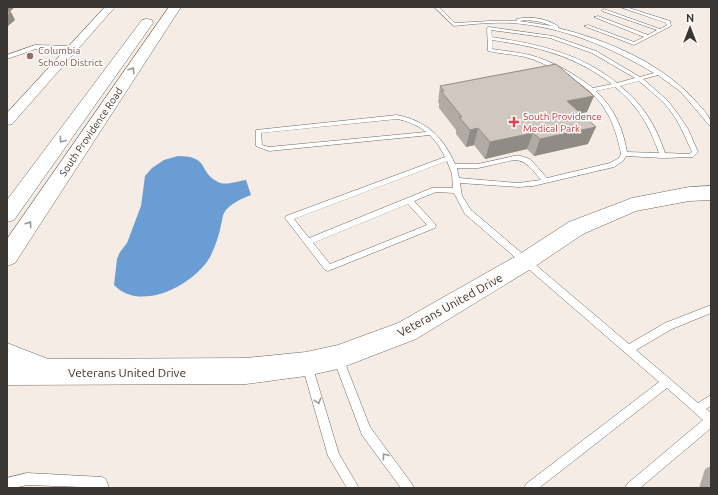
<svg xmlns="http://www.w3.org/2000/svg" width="718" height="495" font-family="Ubuntu,sans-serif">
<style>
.water{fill:#699dd3}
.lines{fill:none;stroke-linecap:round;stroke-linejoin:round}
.lane-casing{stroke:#706863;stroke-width:1}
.street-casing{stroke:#706863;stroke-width:1}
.secondary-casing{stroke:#706863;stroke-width:1}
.lane{fill:#fff;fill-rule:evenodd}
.street{fill:#fff;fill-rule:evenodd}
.secondary{fill:#fff;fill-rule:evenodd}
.wall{fill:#b2aba5}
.shaded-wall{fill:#918b86}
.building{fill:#cfc7c0;stroke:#918b86}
.oneway{stroke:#9c9a99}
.education-dot{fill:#8d6e63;stroke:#fefbf8;stroke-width:1.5}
.health-dot{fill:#e0444e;stroke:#fefbf8;stroke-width:1.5}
.labels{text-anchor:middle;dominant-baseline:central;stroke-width:3;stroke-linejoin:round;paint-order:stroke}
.far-education-label{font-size:10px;fill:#785e54;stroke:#fefbf8;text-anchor:start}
.far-health-label{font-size:10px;fill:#be3a42;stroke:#fefbf8;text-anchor:start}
.far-street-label{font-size:10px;fill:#393633;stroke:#fefbf8}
.street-label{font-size:12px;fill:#393633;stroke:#fefbf8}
</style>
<rect width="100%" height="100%" fill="#f5ece6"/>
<path class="water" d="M 178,156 C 210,156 198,172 218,182 C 226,186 238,181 246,180 L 251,195 C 241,199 229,204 224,213 C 222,217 222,222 221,225 C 219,236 215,247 210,257 C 194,285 140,313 114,285 L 117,259 L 120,252 L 127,243 L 141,206 L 145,176 L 152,168 L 164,160 Z"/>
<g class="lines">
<defs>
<path id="lane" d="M 434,7 L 439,7 L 455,23 L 490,21 L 517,21 L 516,19 C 531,16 545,18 558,26 L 558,28 C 608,40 666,65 699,105 C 705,112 711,117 711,126 L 709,125 L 681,92 L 658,75 L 643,79 L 668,101 L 678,114 L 688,129 L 698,152 L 693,157 L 663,158 L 626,156 L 623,161 L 614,167 L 533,186 L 518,187 L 460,183 L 462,196 L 471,210 L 629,344 L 665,323 L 711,305 L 711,313 L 672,329 L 636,350 L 698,403 L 711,395 L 711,406 L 706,409 L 711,413 L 711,428 L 640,488 L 625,488 L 627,484 L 703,420 L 667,388 L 539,488 L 524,488 L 526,484 L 659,382 L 465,214 L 454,193 L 436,192 L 414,201 L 435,224 L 436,226 L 435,228 L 328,271 L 325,270 L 285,218 L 286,216 L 445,157 L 439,146 L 430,135 L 269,151 L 256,146 L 256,130 L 397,115 C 427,121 443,137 455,164 L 478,164 L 514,156 L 521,156 L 530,159 L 547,178 L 610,163 L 619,158 L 621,154 C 613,111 596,89 556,70 C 546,65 536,60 525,57 C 513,54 500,54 488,51 L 487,28 L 489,27 L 553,36 L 596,51 L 640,77 L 654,73 C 610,47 564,27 512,23 C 493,22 473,24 454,26 ZM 528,20 L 541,22 L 552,26 L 519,21 ZM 491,30 L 550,38 L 592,53 L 635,78 L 617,83 C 580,53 537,44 492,37 ZM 492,40 C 539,47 573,55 612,84 L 593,88 C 575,74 552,61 530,55 C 517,52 505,51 492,49 ZM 639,81 C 647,88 656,95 664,103 C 677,117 684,134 692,152 L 689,154 L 665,153 C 656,126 643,104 620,86 ZM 615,87 C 638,106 649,125 659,153 L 627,152 C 623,128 614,108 596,91 ZM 397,119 C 408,121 417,125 426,132 L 269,147 L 262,145 L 261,133 ZM 514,160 C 527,160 533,171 541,180 L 518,183 L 459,178 L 457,168 L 478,168 ZM 447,161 L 452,174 L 453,188 L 432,188 L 309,238 L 294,219 ZM 408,204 L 427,225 L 330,264 L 313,243 Z
M 620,7 L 626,7 L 670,21 L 671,26 L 634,45 L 584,26 L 588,25 L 634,42 L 644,37 L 594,17 L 598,16 L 648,35 L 657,30 L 602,11 L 602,10 L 604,9 L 660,29 L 667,25 L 666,23 Z
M 35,45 L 73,46 L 76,48 L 73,50 L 36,49 L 7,59 L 7,55 Z
M 338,354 L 341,355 L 343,358 L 370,427 L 412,484 L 414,488 L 401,488 L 362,435 L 333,358 L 335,355 Z
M 307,360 L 310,362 L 312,365 L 339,454 L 359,488 L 347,488 L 328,456 L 302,365 L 304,362 Z
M 27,473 L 102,477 L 106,479 L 109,488 L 27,485 L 14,488 L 7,488 L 7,478 Z"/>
<path id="street" d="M 105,7 L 115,7 L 12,124 L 7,125 L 7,113 Z"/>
<path id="secondary" d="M 169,7 L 181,7 L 15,263 L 7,266 L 7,239 Z
M 147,19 L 152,20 L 153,23 L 14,220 L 7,222 L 7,200 L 142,20 Z
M 711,186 L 711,200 L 689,201 L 636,211 L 583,234 L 534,267 L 416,339 L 338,369 L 306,376 L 246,384 L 7,385 L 7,343 L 48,359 L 246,358 L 306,352 L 338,345 L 398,323 L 518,255 L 569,222 L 632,198 L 689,187 Z"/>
</defs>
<use href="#lane" class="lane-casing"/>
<use href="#street" class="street-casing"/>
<use href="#secondary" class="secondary-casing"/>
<use href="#lane" class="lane"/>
<use href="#street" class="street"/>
<use href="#secondary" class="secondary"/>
</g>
<path class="wall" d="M 440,86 L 587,112 L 581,113 L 588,144 L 534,156 L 527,149 L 485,159 L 474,145 L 466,147 L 456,134 L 456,130 L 439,108 L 439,104 L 438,102 Z
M 711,466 L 711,488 L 699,488 L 705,469 Z"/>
<path class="shaded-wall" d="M 7,7 L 15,7 L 7,14 Z
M 11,12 L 15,20 L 7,27 L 7,15 Z
M 594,96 L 587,112 L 561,118 L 567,101 Z
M 596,127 L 588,144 L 534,156 L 540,139 Z
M 478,128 L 474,145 L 466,147 L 470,130 Z
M 533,133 L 527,149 L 485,159 L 490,142 Z"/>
<path class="building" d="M 7,12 L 11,12 L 7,15 Z
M 556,64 L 594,96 L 567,101 L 596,127 L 540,139 L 533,133 L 490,142 L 478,128 L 470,130 L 459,117 L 462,117 L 441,91 L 444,91 L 440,86 Z"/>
<defs><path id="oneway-chevron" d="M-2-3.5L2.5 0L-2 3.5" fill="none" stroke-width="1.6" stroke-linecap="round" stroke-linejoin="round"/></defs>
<g class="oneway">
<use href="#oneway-chevron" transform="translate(132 70) rotate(-56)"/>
<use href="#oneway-chevron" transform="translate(62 140) rotate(126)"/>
<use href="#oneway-chevron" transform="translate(29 224) rotate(-56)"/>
<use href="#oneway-chevron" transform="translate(318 401) rotate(73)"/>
<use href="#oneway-chevron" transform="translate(385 456) rotate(-126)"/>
</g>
<circle class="education-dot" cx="30" cy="56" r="4"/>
<path class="health-dot" d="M512 116h4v4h4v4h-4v4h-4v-4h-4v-4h4z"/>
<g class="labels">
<g class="far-education-label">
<text x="38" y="50">Columbia<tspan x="38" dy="12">School District</tspan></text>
</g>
<g class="far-health-label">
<text x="523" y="116">South Providence<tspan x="523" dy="12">Medical Park</tspan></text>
</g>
<g class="far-street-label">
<text transform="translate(91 132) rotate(-56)">South Providence Road</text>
</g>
<g class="street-label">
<text transform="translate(450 305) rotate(-29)">Veterans United Drive</text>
<text x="127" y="372">Veterans United Drive</text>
</g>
</g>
<rect width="718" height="495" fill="none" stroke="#393633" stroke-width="16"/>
<g transform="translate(690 28)" stroke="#fefbf8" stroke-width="3" paint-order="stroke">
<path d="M0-3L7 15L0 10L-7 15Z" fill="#393633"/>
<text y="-6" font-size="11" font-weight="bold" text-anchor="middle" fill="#393633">N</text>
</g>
</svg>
